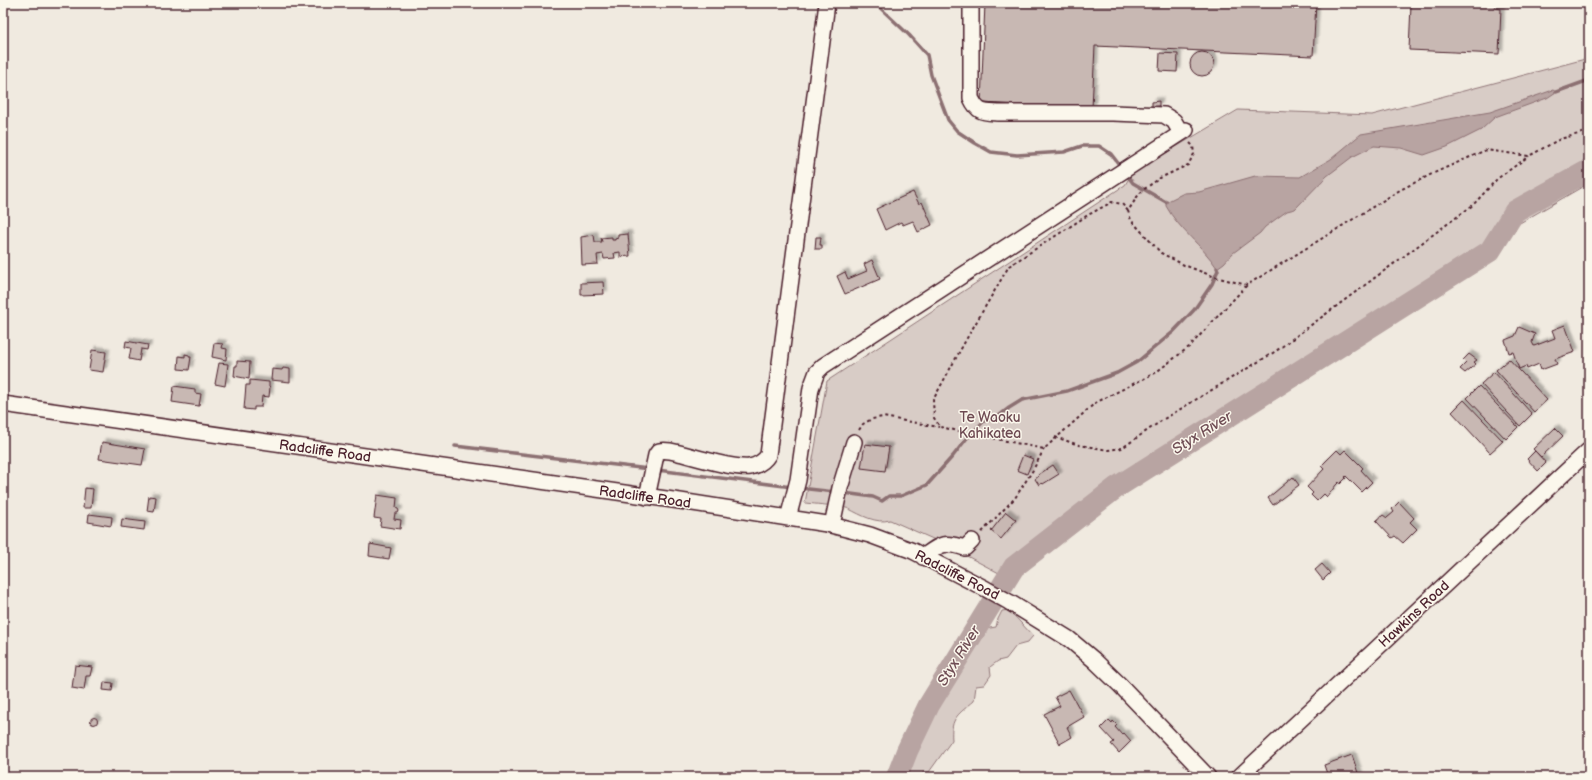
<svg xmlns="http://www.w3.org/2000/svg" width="1592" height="780" font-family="'Balsamiq Sans',sans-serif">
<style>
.green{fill:#d8ccc6;stroke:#917678}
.water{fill:#b8a4a2;stroke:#8c6f72}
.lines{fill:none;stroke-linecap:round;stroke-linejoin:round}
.stream{stroke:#8c6f72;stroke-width:3.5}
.river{stroke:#b8a4a2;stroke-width:22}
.building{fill:#c8b8b3;stroke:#4a1f2b;filter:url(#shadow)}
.minor-casing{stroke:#4a1f2b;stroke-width:18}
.path{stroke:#4a1f2b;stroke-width:2;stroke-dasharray:3 3;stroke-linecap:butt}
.minor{stroke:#fbf7ec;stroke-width:15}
.labels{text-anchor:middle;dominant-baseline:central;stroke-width:3;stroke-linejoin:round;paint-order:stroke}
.park-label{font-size:14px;fill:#6e4a52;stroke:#fbf7ec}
.street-label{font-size:14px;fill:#4a1f2b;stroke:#fbf7ec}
.water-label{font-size:15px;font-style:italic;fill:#704e55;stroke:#fbf7ec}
</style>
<defs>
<filter id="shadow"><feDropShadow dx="3.5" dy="-3.5" stdDeviation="1" flood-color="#0004"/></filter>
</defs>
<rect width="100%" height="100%" fill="#f0eae0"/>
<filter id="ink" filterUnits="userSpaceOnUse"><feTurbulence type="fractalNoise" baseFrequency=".025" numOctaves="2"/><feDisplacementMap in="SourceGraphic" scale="8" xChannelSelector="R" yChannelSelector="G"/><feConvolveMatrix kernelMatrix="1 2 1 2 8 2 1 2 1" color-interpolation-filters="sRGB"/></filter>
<g filter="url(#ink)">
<path class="green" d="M 1589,58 L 1589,183 L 1480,246 L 1342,333 L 999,573 L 942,543 L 890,520 C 876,524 861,515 849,509 C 844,506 813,504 805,503 L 827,381 L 1125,185 L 1132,173 L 1238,110 L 1372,115 Z
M 1009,610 L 1033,636 L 1027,643 L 1016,646 L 1006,659 L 998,661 L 990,667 L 991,675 L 984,685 L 976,686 L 974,701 C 959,714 950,717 952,740 L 929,772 L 923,772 L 924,777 L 899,777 L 902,761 L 908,756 L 911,750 L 911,739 L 917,718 L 921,714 L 936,707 L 934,698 L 935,687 L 945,670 L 957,664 L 965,655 L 971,643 L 984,629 L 996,627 L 998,619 L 1002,611 Z"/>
<path class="water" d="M 1553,90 L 1556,92 L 1547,98 L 1495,117 L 1481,130 L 1447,147 L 1424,155 L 1401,148 L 1374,146 L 1352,157 L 1327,176 L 1295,209 L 1287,211 L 1265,227 L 1260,233 L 1233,253 L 1224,263 L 1217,268 C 1202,245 1179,230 1166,206 L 1166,202 L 1184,193 L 1199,192 L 1255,176 L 1300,177 L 1331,159 L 1361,134 L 1490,112 Z"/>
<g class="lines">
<path class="stream" d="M 875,3 L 909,35 L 927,55 L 931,75 L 948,120 L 957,131 L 975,143 L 991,152 L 1017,155 L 1064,152 L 1082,146 L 1099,146 L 1111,154 L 1121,167
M 1556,92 L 1589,80
M 1126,174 L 1133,183 L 1166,202
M 455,446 L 649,469
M 657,470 L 792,487
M 800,488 L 835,492
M 844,493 L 873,497 L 882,501 L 889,496 L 901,496 L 927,485 L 953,456 L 967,438 L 984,421 L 995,419 L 1009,408 L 1022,400 L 1067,391 L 1117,373 L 1137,362 L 1173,332 L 1194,310 L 1212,284 L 1218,270 L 1217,268"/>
<path class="river" d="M 897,777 L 907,751 L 929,705 L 1014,567 L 1117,487 L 1490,251 L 1515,211 L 1589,170"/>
</g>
<path class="building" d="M 985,3 L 1316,3 L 1313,56 L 1095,46 L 1092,108 L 981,103 Z
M 1361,3 L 1495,3 L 1495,8 L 1501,9 L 1499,54 L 1409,50 L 1411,5 Z
M1190 64a12 12 0 1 1 24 0a12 12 0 1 1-24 0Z
M 1160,53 L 1178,54 L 1177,72 L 1159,71 Z
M 1159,101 L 1159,106 L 1152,107 L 1152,102 Z
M 913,192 L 919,204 L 922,202 L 932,225 L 918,232 L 913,221 L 903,225 L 901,222 L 885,230 L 876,209 Z
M 628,234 L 630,256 L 620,257 L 620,252 L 614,253 L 615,258 L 604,259 L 603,254 L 597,255 L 598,264 L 582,265 L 581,237 L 594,235 L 595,242 L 602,242 L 601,238 L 612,237 L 612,240 L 615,240 L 615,239 L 618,238 L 618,235 Z
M 816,237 L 821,237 L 820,245 L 822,245 L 822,249 L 815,249 Z
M 872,260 L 880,279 L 845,294 L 837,276 L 845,272 L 848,279 L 867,271 L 864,264 Z
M 603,282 L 604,294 L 581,295 L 581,283 Z
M 1565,325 L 1575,352 L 1555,359 L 1557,364 L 1541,370 L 1539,364 L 1527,369 L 1526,366 L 1519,369 L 1513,352 L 1509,353 L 1505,340 L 1515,336 L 1519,327 L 1535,334 L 1532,342 L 1534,346 L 1555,338 L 1552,330 Z
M 126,341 L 148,345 L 147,350 L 141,349 L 139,361 L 129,359 L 131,348 L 125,347 Z
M 214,343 L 223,344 L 222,348 L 227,349 L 226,360 L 212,357 Z
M 92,350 L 106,352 L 103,372 L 89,370 Z
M 185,354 L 189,355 L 189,357 L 191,357 L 189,370 L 178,369 L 179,356 L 185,357 Z
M 1469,354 L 1477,360 L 1474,362 L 1476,364 L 1465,373 L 1460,369 L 1466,363 L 1463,360 Z
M 1509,359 L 1547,400 L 1534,412 L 1496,370 Z
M 237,361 L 250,362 L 249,379 L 234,376 L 235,366 L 237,366 Z
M 219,363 L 228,364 L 225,386 L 215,384 Z
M 283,368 L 290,369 L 290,382 L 271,380 L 272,369 L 282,370 Z
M 1494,372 L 1532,414 L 1520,426 L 1481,384 Z
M 250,380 L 269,382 L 269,386 L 270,387 L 269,397 L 262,396 L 261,407 L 254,407 L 254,410 L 244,409 L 246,385 L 250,385 Z
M 174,386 L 195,389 L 195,393 L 201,394 L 199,406 L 172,402 Z
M 1479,386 L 1518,427 L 1506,439 L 1467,398 Z
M 1464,400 L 1503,441 L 1490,453 L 1452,412 Z
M 1555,428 L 1563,436 L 1541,457 L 1533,449 Z
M 102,442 L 145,449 L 142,465 L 99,459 Z
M 865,444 L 889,447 L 885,471 L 861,468 Z
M 1337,450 L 1341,454 L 1345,450 L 1363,468 L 1361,470 L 1372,482 L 1362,492 L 1346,476 L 1345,477 L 1346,478 L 1340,484 L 1339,482 L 1336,485 L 1327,497 L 1324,494 L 1317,501 L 1311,495 L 1313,493 L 1307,487 L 1324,469 L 1321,466 Z
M 1535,451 L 1546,463 L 1538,471 L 1527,459 Z
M 1023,455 L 1033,459 L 1027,474 L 1017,470 Z
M 1053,465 L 1059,474 L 1043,484 L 1042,483 L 1039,485 L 1035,479 L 1039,476 L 1038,475 Z
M 1293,477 L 1299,485 L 1273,505 L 1268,498 Z
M 85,488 L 93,489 L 91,508 L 83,508 Z
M 377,495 L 397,498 L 396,508 L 398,509 L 399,511 L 398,513 L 395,513 L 394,519 L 401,520 L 400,529 L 380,526 L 381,519 L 374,518 Z
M 149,496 L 156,497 L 154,512 L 147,511 Z
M 1399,502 L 1414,518 L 1410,522 L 1417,529 L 1403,543 L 1395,536 L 1392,538 L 1376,521 L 1383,515 L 1387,518 L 1394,512 L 1392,509 Z
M 1006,512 L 1016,520 L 1001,539 L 991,531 Z
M 89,514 L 112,517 L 111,526 L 88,522 Z
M 122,519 L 145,522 L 144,530 L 121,527 Z
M 370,544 L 391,548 L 389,559 L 369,556 Z
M 1322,564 L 1330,573 L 1323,580 L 1315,570 Z
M 75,665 L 92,667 L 90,676 L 86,676 L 84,690 L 72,688 Z
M 104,682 L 113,683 L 112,691 L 103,690 Z
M 1069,690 L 1084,717 L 1067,727 L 1072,737 L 1060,744 L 1044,714 L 1060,706 L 1055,697 Z
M90.5 721a3.5 3.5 0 1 1 7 0a3.5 3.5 0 1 1-7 0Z
M 1109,720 L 1112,723 L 1113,721 L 1117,725 L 1115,727 L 1122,735 L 1124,733 L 1131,741 L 1119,753 L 1111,744 L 1114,742 L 1101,728 Z
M 1352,755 L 1359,776 L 1328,777 L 1324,765 Z"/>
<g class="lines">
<defs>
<path id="minor" d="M 971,3 L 971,98 C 978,113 983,112 998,113 L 1113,113 L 1164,115 L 1174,121 L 1181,133
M 3,404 L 680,501 L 827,524 L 870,535 L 913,551 L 986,589 L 1009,602 L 1069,639 L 1094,660 L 1120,685 L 1208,777
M 647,497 L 656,455 L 659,451 C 668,449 674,452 683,454 C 697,458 738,469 750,467 C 758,465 764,462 768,455 L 827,3
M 788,518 L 798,480 L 811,388 L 817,372 L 823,366 L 1186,130
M 832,525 L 840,488 L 854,442
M 923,557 C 941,544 943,541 965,548 L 972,541
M 1239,777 L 1589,450"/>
</defs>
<use href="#minor" class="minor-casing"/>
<path class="path" d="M 1190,143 L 1193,146 L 1194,154 L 1188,165 L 1160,178 L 1143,190 L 1137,197 L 1128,211 L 1131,220 L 1161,253 L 1184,265 L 1215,277 L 1247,285
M 1128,211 L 1122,204 L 1112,202 L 1088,215 L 1009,266 L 967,338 L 933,400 L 934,418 L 940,427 L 1044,449 L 1095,403 L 1155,373 L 1189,347 L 1247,285 L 1400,190 L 1434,173 L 1486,150 L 1529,156 L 1560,139 L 1586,132 L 1589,129
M 859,430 L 863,424 L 872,419 L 883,417 L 939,427
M 1055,437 L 1079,445 L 1108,450 L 1122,448 L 1164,419 L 1276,351 L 1473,205 L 1497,179 L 1529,156
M 982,532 L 1015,498 L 1033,470 L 1044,449"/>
<use href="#minor" class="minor"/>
</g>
</g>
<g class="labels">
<g class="park-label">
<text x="990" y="417">Te Waoku<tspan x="990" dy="16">Kahikatea</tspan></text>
</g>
<g class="street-label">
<text transform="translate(325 451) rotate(8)">Radcliffe Road</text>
<text transform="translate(645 497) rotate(8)">Radcliffe Road</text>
<text transform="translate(957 575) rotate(27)">Radcliffe Road</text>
<text transform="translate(1414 614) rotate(-43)">Hawkins Road</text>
</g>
<g class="water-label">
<text transform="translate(1202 433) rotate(-32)">Styx River</text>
<text transform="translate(959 656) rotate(-58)">Styx River</text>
</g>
</g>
<rect width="1592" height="780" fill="none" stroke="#fbf7ec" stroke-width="16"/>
<rect x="8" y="8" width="1576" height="764" fill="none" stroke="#4a1f2b" stroke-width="1.5" filter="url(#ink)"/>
</svg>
